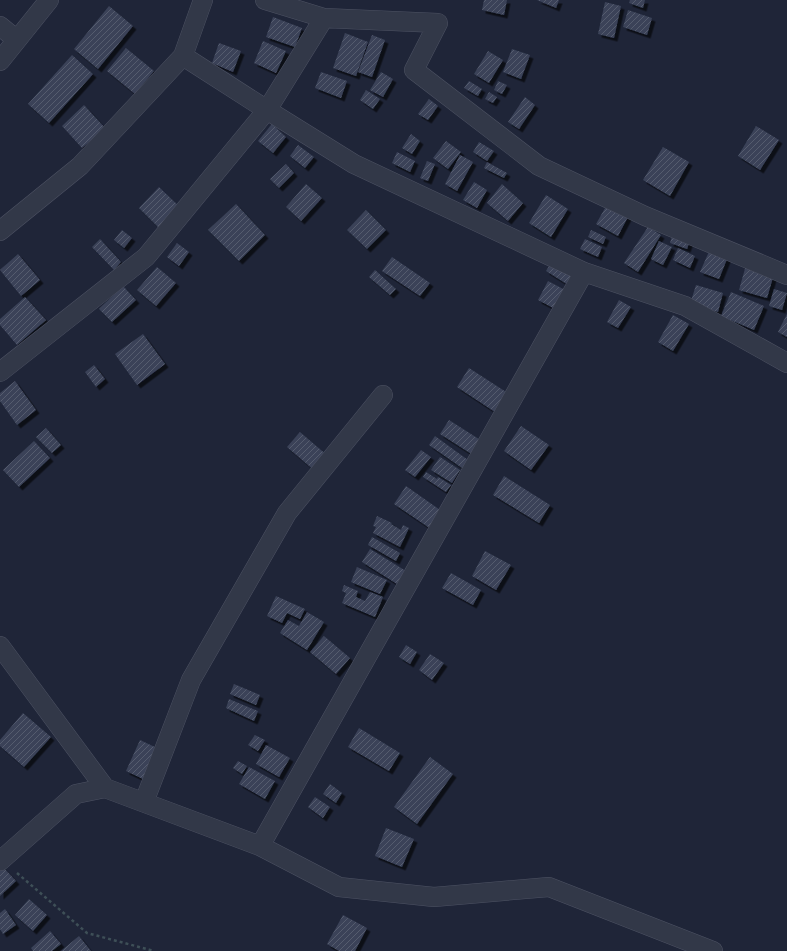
<svg xmlns="http://www.w3.org/2000/svg" width="787" height="951" font-family="Karla,sans-serif">
<style>
.building{fill:url(#building-hatch);filter:url(#shadow)}
.lines{fill:none;stroke-linecap:round;stroke-linejoin:round}
.minor-casing{stroke:#4d5263;stroke-width:20}
.path{stroke:#3e4f57;stroke-width:2.5;stroke-dasharray:3 3;stroke-linecap:butt}
.minor{stroke:#323848;stroke-width:19}
</style>
<defs>
<pattern id="building-hatch" width="6" height="6" patternUnits="userSpaceOnUse"><rect width="6" height="6" fill="#3a4258"/><path d="M-1 1l2-2M0 6l6-6M5 7l2-2" fill="none" stroke="#545b6e"/></pattern>
<filter id="shadow"><feDropShadow dx="3.5" dy="3.5" stdDeviation="0" flood-color="#0009"/></filter>
</defs>
<rect width="100%" height="100%" fill="#1f2538"/>
<path class="building" d="M 484,0 L 507,0 L 504,15 L 482,10 Z
M 537,0 L 559,0 L 556,8 Z
M 630,0 L 645,0 L 643,8 L 629,3 Z
M 605,2 L 621,6 L 614,38 L 598,34 Z
M 109,6 L 133,26 L 98,69 L 74,49 Z
M 628,10 L 652,18 L 647,35 L 623,27 Z
M 273,17 L 302,28 L 295,47 L 266,37 Z
M 345,33 L 368,42 L 356,76 L 333,68 Z
M 372,35 L 385,40 L 372,77 L 358,72 Z
M 263,41 L 286,51 L 276,73 L 254,63 Z
M 219,43 L 241,51 L 233,72 L 212,63 Z
M 126,48 L 154,71 L 135,94 L 107,71 Z
M 512,49 L 530,55 L 521,79 L 503,72 Z
M 488,51 L 503,60 L 489,83 L 474,74 Z
M 72,55 L 93,74 L 49,123 L 28,104 Z
M 321,72 L 347,81 L 341,98 L 315,88 Z
M 381,72 L 393,79 L 383,97 L 370,90 Z
M 469,81 L 482,89 L 478,96 L 464,88 Z
M 498,81 L 507,85 L 502,94 L 494,90 Z
M 366,90 L 380,99 L 373,109 L 360,100 Z
M 489,92 L 497,97 L 493,103 L 485,99 Z
M 525,97 L 535,105 L 519,129 L 508,122 Z
M 429,99 L 438,106 L 428,120 L 418,114 Z
M 84,105 L 105,128 L 82,148 L 62,126 Z
M 272,124 L 286,137 L 273,153 L 258,141 Z
M 756,126 L 779,140 L 760,170 L 738,156 Z
M 411,134 L 420,141 L 412,154 L 402,148 Z
M 446,141 L 461,152 L 448,169 L 433,158 Z
M 479,142 L 494,151 L 487,161 L 473,152 Z
M 298,145 L 314,157 L 305,168 L 290,156 Z
M 663,147 L 689,162 L 670,196 L 643,180 Z
M 397,152 L 415,161 L 410,172 L 392,163 Z
M 460,155 L 473,162 L 457,191 L 445,184 Z
M 427,161 L 435,164 L 428,181 L 420,178 Z
M 487,162 L 507,173 L 504,178 L 484,168 Z
M 286,164 L 294,173 L 279,188 L 270,179 Z
M 474,182 L 487,190 L 477,208 L 463,200 Z
M 306,184 L 322,198 L 301,221 L 286,207 Z
M 502,184 L 523,203 L 508,221 L 487,203 Z
M 159,187 L 181,208 L 161,230 L 139,208 Z
M 546,195 L 568,209 L 551,237 L 529,223 Z
M 609,201 L 630,213 L 618,236 L 596,224 Z
M 236,204 L 265,235 L 239,261 L 208,230 Z
M 366,210 L 386,230 L 367,249 L 347,230 Z
M 648,227 L 661,235 L 638,272 L 624,263 Z
M 122,230 L 132,238 L 124,248 L 114,240 Z
M 591,230 L 606,237 L 603,244 L 588,237 Z
M 673,233 L 691,238 L 687,249 L 670,243 Z
M 100,239 L 121,262 L 114,270 L 92,247 Z
M 585,239 L 602,247 L 598,257 L 580,249 Z
M 659,241 L 672,247 L 663,265 L 651,259 Z
M 177,243 L 189,252 L 179,266 L 167,257 Z
M 711,247 L 729,254 L 719,279 L 700,272 Z
M 678,248 L 695,256 L 690,268 L 673,260 Z
M 18,254 L 40,280 L 21,296 L 0,270 Z
M 392,257 L 430,283 L 420,296 L 382,271 Z
M 551,263 L 578,281 L 573,288 L 546,271 Z
M 746,265 L 774,274 L 767,298 L 739,290 Z
M 157,267 L 176,283 L 156,306 L 137,290 Z
M 375,270 L 396,289 L 390,295 L 369,277 Z
M 548,281 L 569,292 L 559,311 L 538,300 Z
M 696,285 L 723,293 L 718,312 L 690,304 Z
M 123,286 L 136,300 L 112,322 L 99,309 Z
M 774,289 L 787,293 L 782,310 L 769,306 Z
M 731,292 L 764,306 L 754,330 L 721,316 Z
M 25,297 L 46,320 L 17,345 L 0,325 L 0,319 Z
M 619,300 L 631,307 L 618,328 L 607,322 Z
M 787,314 L 787,337 L 778,332 Z
M 673,315 L 689,324 L 673,351 L 658,342 Z
M 143,334 L 165,364 L 137,385 L 115,354 Z
M 94,365 L 105,379 L 96,387 L 85,372 Z
M 469,368 L 514,397 L 501,416 L 457,387 Z
M 15,381 L 36,410 L 17,425 L 0,401 L 0,393 Z
M 449,420 L 482,441 L 473,455 L 440,434 Z
M 521,426 L 549,445 L 531,470 L 504,451 Z
M 46,428 L 61,445 L 52,453 L 36,437 Z
M 300,432 L 328,456 L 315,471 L 287,447 Z
M 435,436 L 468,460 L 462,468 L 429,445 Z
M 34,441 L 50,458 L 19,487 L 3,470 Z
M 421,450 L 431,457 L 415,477 L 405,470 Z
M 440,457 L 460,470 L 452,483 L 431,470 Z
M 426,472 L 437,479 L 438,477 L 451,485 L 446,492 L 423,477 Z
M 504,476 L 550,505 L 539,523 L 493,495 Z
M 406,486 L 443,512 L 431,529 L 394,504 Z
M 377,516 L 392,523 L 391,524 L 401,530 L 403,525 L 409,528 L 400,547 L 373,533 L 376,527 L 373,526 Z
M 372,537 L 400,553 L 396,561 L 368,545 Z
M 370,549 L 406,571 L 397,584 L 362,562 Z
M 485,551 L 511,565 L 496,590 L 472,576 Z
M 357,567 L 387,580 L 380,594 L 351,582 Z
M 451,573 L 481,590 L 473,605 L 442,588 Z
M 344,585 L 358,591 L 356,597 L 365,601 L 370,592 L 383,597 L 375,617 L 342,603 L 346,593 L 342,591 Z
M 276,596 L 305,609 L 300,619 L 287,613 L 282,623 L 267,616 Z
M 307,612 L 324,622 L 307,650 L 280,633 L 288,620 L 299,626 Z
M 324,636 L 350,658 L 336,674 L 310,652 Z
M 406,645 L 417,652 L 410,664 L 399,657 Z
M 430,654 L 444,663 L 432,680 L 419,670 Z
M 234,684 L 260,695 L 256,705 L 230,694 Z
M 229,699 L 258,711 L 254,721 L 226,708 Z
M 23,713 L 51,737 L 24,767 L 0,746 L 0,740 Z
M 359,728 L 400,753 L 389,771 L 348,747 Z
M 255,735 L 265,740 L 258,751 L 248,745 Z
M 140,740 L 157,748 L 143,779 L 126,771 Z
M 266,745 L 290,758 L 279,777 L 256,764 Z
M 430,757 L 453,774 L 417,824 L 394,807 Z
M 238,761 L 247,766 L 242,774 L 233,768 Z
M 249,767 L 275,781 L 265,799 L 239,784 Z
M 330,784 L 342,793 L 336,803 L 323,794 Z
M 315,797 L 330,807 L 323,818 L 308,807 Z
M 386,828 L 414,839 L 402,867 L 375,856 Z
M 1,865 L 16,881 L 0,896 L 0,866 Z
M 29,899 L 47,915 L 33,931 L 15,915 Z
M 5,909 L 16,925 L 3,934 L 0,929 L 0,913 Z
M 343,915 L 367,928 L 355,951 L 339,951 L 327,944 Z
M 50,931 L 61,944 L 52,951 L 33,951 L 31,948 Z
M 79,936 L 91,951 L 61,951 Z"/>
<g class="lines">
<defs>
<path id="minor" d="M 265,0 L 324,18 L 438,23 L 414,70 L 539,166 L 645,216 L 787,275
M 0,26 L 17,40
M 183,56 L 267,110 L 354,164 L 584,272 L 685,306 L 787,363
M 0,61 L 49,0
M 0,231 L 80,166 L 183,56 L 203,0
M 0,372 L 146,257 L 267,110 L 324,18
M 0,646 L 105,788
M 144,802 L 191,680 L 287,513 L 383,395
M 260,846 L 339,887 L 434,897 L 549,887 L 713,951
M 0,861 L 76,794 L 105,788 L 260,846 L 584,272"/>
</defs>
<use href="#minor" class="minor-casing"/>
<path class="path" d="M 17,873 L 87,933 L 154,951"/>
<use href="#minor" class="minor"/>
</g>
</svg>
